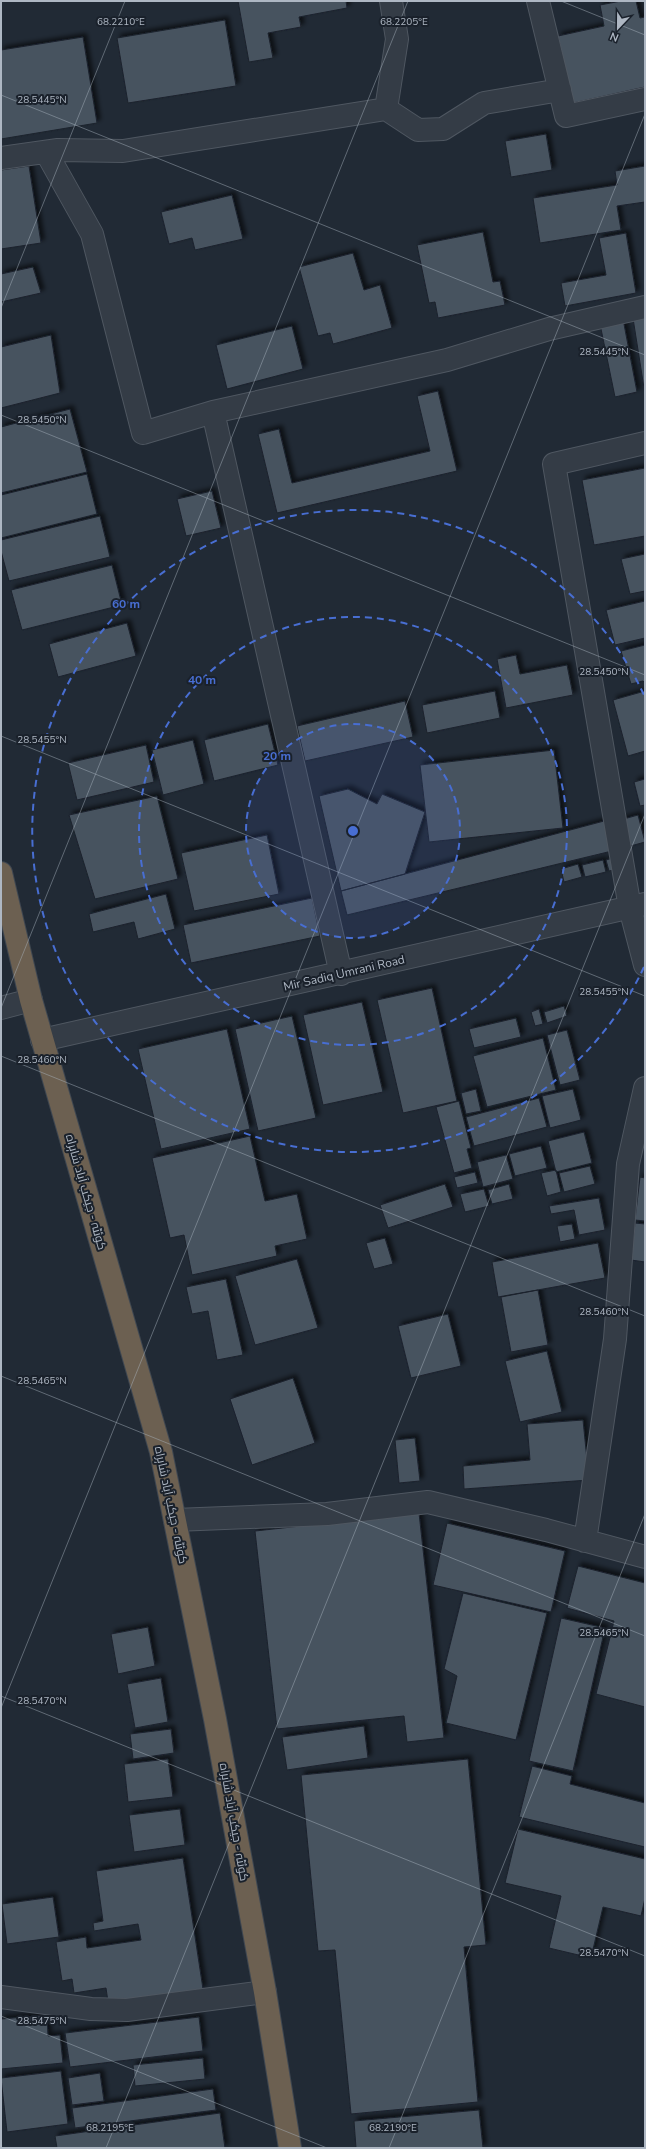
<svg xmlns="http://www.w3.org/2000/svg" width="646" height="2149" font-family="'Nunito Sans',Cairo,sans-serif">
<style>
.building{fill:#47525f;stroke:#1c232d;filter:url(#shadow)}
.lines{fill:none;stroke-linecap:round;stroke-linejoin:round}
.minor-casing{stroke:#4f5761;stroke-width:24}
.highway-casing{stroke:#3f4751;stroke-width:24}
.minor{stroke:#343c46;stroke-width:22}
.highway{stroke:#6c6051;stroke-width:22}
.ticks{fill:none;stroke:#aeb7c3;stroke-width:1;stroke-opacity:0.45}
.ring{fill:none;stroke:#486ed2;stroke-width:2;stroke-dasharray:7 5}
.labels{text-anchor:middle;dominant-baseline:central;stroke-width:4;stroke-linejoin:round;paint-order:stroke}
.street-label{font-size:12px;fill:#aeb7c3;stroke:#1a212b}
.ticks-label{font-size:10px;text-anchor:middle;fill:#aeb7c3;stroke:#1a212b;stroke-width:4;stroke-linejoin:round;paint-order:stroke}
.centre{fill:#486ed2;stroke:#1a212b;stroke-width:2}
.ring-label{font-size:12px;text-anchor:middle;font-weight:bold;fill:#486ed2;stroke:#1a212b;stroke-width:4;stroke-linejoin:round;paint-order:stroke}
</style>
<defs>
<filter id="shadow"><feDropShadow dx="3.5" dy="-3.5" stdDeviation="2" flood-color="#0009"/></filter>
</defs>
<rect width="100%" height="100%" fill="#212a35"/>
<path class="building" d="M 238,1 L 346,1 L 347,8 L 299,17 L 301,27 L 268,33 L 273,58 L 249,62 Z
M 621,1 L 636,1 L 640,18 L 645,17 L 645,87 L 573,103 L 558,36 L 604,26 L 600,5 Z
M 225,20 L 236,86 L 128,103 L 117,38 Z
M 83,37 L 97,123 L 1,139 L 1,50 Z
M 546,134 L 552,170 L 511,177 L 505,141 Z
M 29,166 L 41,243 L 1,249 L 1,170 Z
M 645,166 L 645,202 L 617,206 L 621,230 L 540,243 L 533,198 L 617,185 L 615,171 Z
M 232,195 L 243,239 L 195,250 L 192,238 L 169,244 L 161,212 Z
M 483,232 L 493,282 L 500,281 L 505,305 L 438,318 L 435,302 L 429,303 L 417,245 Z
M 626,233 L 636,293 L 565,306 L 561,283 L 606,275 L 599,238 Z
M 353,253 L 364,290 L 380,285 L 392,328 L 333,344 L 330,333 L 318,336 L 299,267 Z
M 33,267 L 41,293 L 1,302 L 1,274 Z
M 645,310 L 645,388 L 644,388 L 632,312 Z
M 623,319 L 637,392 L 615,397 L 600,324 Z
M 292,326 L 303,369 L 227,389 L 216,345 Z
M 51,335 L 60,393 L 1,408 L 1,347 Z
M 438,391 L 457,471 L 277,513 L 258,434 L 279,429 L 292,483 L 430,451 L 417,396 Z
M 70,409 L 87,472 L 1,493 L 1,427 Z
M 645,468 L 645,536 L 594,545 L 582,480 Z
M 87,474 L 97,514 L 1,538 L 1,495 Z
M 212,491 L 221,528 L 186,536 L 177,499 Z
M 100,516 L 110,557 L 9,581 L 1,551 L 1,540 Z
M 645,554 L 645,591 L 630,594 L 621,559 Z
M 112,565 L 122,605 L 22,630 L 11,590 Z
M 645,601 L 645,638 L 615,645 L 606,610 Z
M 127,623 L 136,656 L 58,677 L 49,644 Z
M 645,645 L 645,683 L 643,681 L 631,684 L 621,651 Z
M 516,655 L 520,674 L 567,665 L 573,695 L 506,708 L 497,659 Z
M 495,691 L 500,718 L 427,733 L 422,705 Z
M 645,691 L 645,751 L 628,756 L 613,700 Z
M 405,701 L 413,737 L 305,761 L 297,726 Z
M 268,724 L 278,765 L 214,781 L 204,740 Z
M 193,740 L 204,784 L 163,795 L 152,750 Z
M 146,745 L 154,782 L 77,800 L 68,763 Z
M 554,750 L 563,828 L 429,842 L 420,765 Z
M 645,779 L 645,805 L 640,806 L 634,782 Z
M 348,789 L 377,804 L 382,794 L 425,812 L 405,874 L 341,891 L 319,796 Z
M 157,796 L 178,879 L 95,899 L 69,815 Z
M 638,815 L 645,842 L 627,847 L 620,820 Z
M 604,821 L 612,851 L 347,915 L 341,891 Z
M 267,835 L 279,894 L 194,911 L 181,853 Z
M 616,857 L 619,869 L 609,871 L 606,860 Z
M 603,860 L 606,872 L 585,877 L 582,865 Z
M 578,864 L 582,877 L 564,882 L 561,869 Z
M 166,894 L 175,929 L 138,939 L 134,922 L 93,932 L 89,914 Z
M 312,898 L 320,936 L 191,963 L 183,925 Z
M 432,988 L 457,1101 L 403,1113 L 377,1000 Z
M 362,1002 L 383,1092 L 323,1105 L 303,1015 Z
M 564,1006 L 567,1016 L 547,1023 L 544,1012 Z
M 539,1009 L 543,1024 L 535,1026 L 531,1012 Z
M 292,1016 L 316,1118 L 258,1131 L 235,1029 Z
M 516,1018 L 521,1037 L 474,1048 L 469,1029 Z
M 227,1029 L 250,1129 L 161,1149 L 138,1049 Z
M 567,1030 L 580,1080 L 560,1085 L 547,1035 Z
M 543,1038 L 556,1090 L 487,1107 L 473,1056 Z
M 476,1089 L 481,1111 L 466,1114 L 461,1093 Z
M 573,1089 L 581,1120 L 550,1128 L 542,1096 Z
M 539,1098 L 547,1127 L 474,1146 L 466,1117 Z
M 459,1101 L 471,1148 L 467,1149 L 472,1168 L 454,1173 L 436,1107 Z
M 584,1132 L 592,1163 L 556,1172 L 548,1141 Z
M 250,1136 L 265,1201 L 297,1194 L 307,1239 L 275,1246 L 277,1256 L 192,1275 L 184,1235 L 170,1238 L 152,1158 Z
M 541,1146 L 547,1168 L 515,1176 L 509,1154 Z
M 506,1155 L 513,1179 L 483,1187 L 477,1162 Z
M 590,1166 L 595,1184 L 564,1192 L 559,1173 Z
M 556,1170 L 561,1192 L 547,1196 L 541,1173 Z
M 475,1172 L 478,1183 L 457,1188 L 454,1177 Z
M 640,1177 L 645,1178 L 645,1221 L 635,1220 Z
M 445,1184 L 453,1207 L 388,1228 L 380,1205 Z
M 509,1184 L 513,1199 L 492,1204 L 488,1190 Z
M 484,1189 L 489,1206 L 465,1212 L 460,1194 Z
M 599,1198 L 605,1230 L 579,1235 L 574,1210 L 551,1214 L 549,1206 Z
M 635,1223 L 645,1224 L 645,1262 L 631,1260 Z
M 572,1224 L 575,1239 L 560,1242 L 557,1226 Z
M 385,1238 L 393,1264 L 374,1269 L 366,1243 Z
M 598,1243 L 605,1278 L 498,1297 L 492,1262 Z
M 297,1259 L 318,1328 L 255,1345 L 235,1276 Z
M 226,1279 L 243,1355 L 217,1360 L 208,1311 L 192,1314 L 186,1287 Z
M 538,1290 L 548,1345 L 511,1352 L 501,1297 Z
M 448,1314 L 461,1366 L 411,1378 L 398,1326 Z
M 547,1351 L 562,1412 L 520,1422 L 505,1361 Z
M 293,1378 L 315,1443 L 252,1465 L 230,1399 Z
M 583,1420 L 589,1480 L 464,1489 L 463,1466 L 530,1460 L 527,1424 Z
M 415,1438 L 420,1481 L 399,1483 L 395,1440 Z
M 419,1513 L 444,1738 L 407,1742 L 404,1716 L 277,1729 L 255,1531 Z
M 447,1523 L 565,1551 L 551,1612 L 433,1585 Z
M 578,1566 L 645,1583 L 645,1707 L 596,1694 L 614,1621 L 567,1608 Z
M 463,1593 L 547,1613 L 516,1740 L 446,1723 L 457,1676 L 444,1669 Z
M 561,1618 L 605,1628 L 573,1771 L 529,1761 Z
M 148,1627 L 155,1666 L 118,1674 L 111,1634 Z
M 161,1678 L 168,1722 L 135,1728 L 127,1684 Z
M 364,1726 L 368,1758 L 287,1770 L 282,1737 Z
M 171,1729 L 174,1753 L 133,1759 L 130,1734 Z
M 168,1759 L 173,1797 L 128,1802 L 124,1764 Z
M 468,1759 L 486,1945 L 464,1947 L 478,2102 L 351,2114 L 335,1950 L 318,1951 L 301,1775 Z
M 532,1766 L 572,1776 L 570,1784 L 645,1803 L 645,1847 L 519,1817 Z
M 180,1809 L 185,1845 L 134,1852 L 129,1815 Z
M 518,1829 L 645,1859 L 645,1898 L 641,1916 L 603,1907 L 591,1958 L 549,1948 L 561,1896 L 505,1883 Z
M 183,1858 L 203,1989 L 108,2002 L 106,1988 L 74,1993 L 72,1979 L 62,1981 L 56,1942 L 86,1937 L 87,1948 L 141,1940 L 138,1924 L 94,1931 L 93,1923 L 103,1921 L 96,1871 Z
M 53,1897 L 59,1937 L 7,1944 L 2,1904 Z
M 47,2015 L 48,2036 L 60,2035 L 63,2063 L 1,2069 L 1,2019 Z
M 199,2017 L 203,2051 L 70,2067 L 65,2033 Z
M 203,2058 L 205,2079 L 135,2086 L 133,2065 Z
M 61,2071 L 68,2124 L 7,2132 L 1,2078 Z
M 100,2073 L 104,2101 L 72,2105 L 68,2078 Z
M 213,2089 L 216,2110 L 75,2128 L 72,2108 Z
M 479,2110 L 483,2148 L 356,2148 L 354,2121 Z
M 220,2113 L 225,2148 L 57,2148 L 55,2136 Z"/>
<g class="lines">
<defs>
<path id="minor" d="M 391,1 L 397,39 L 386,109 L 418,130 L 443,129 L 484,103 L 560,90
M 538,1 L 566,116 L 645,99
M 46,152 L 92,234 L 143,433 L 213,412 L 447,360 L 549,329 L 645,307
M 1,158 L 58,150 L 123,151 L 386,109
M 213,412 L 341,974
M 645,443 L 554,464 L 630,908 L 645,965
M 1,1008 L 31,1000
M 42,1040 L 645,904
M 175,1520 L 327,1514 L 428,1502 L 546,1530 L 645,1557
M 585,1541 L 615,1339 L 628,1164 L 645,1088
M 1,1997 L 91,2009 L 127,2010 L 265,1992"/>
<path id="highway" d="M 1,873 L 31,1000 L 161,1452 L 215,1719 L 265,1992 L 290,2148"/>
</defs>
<use href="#minor" class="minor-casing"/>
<use href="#highway" class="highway-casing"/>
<use href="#minor" class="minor"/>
<use href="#highway" class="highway"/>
</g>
<path class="ticks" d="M 561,1 L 645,35M 1,95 L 645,355M 1,308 L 125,1M 1,415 L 645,675M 1,736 L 645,996M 1,1008 L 408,1M 1,1056 L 645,1316M 1,1376 L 645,1636M 1,1696 L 645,1956M 1,1708 L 645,114M 1,2016 L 327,2148M 106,2148 L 645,814M 389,2148 L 645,1514"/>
<circle cx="353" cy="831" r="107" fill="#486ed2" fill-opacity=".12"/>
<g class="ring">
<circle cx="353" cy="831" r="107"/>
<circle cx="353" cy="831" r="214"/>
<path d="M644 967A321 321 0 1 1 644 695"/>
</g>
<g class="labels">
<g class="street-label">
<text transform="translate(344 973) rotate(-13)">Mir Sadiq Umrani Road</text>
<text transform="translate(86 1192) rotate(74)">کوئٹہ - جیکب آباد شاہراہ</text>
<text transform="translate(171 1505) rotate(78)">کوئٹہ - جیکب آباد شاہراہ</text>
<text transform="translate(234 1822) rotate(80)">کوئٹہ - جیکب آباد شاہراہ</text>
</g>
</g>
<g class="ticks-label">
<text x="121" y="25">68.2210°E</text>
<text x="404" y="25">68.2205°E</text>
<text x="42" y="103">28.5445°N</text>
<text x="604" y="355">28.5445°N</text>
<text x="42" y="423">28.5450°N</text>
<text x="604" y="675">28.5450°N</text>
<text x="42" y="743">28.5455°N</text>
<text x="604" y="995">28.5455°N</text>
<text x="42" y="1063">28.5460°N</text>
<text x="604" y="1315">28.5460°N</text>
<text x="42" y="1384">28.5465°N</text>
<text x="604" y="1636">28.5465°N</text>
<text x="42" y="1704">28.5470°N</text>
<text x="604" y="1956">28.5470°N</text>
<text x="42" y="2024">28.5475°N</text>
<text x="110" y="2131">68.2195°E</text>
<text x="393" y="2131">68.2190°E</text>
</g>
<circle cx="353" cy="831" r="6" class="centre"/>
<g class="ring-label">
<text x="126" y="608">60 m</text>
<text x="202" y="684">40 m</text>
<text x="277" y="760">20 m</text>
</g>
<rect width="646" height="2149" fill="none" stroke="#aeb7c3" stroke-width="4"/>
<g transform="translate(618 28) rotate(202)" stroke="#1a212b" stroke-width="3" paint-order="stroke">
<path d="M0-3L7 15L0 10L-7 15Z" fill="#aeb7c3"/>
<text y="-6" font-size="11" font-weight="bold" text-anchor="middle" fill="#aeb7c3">N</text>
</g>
</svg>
